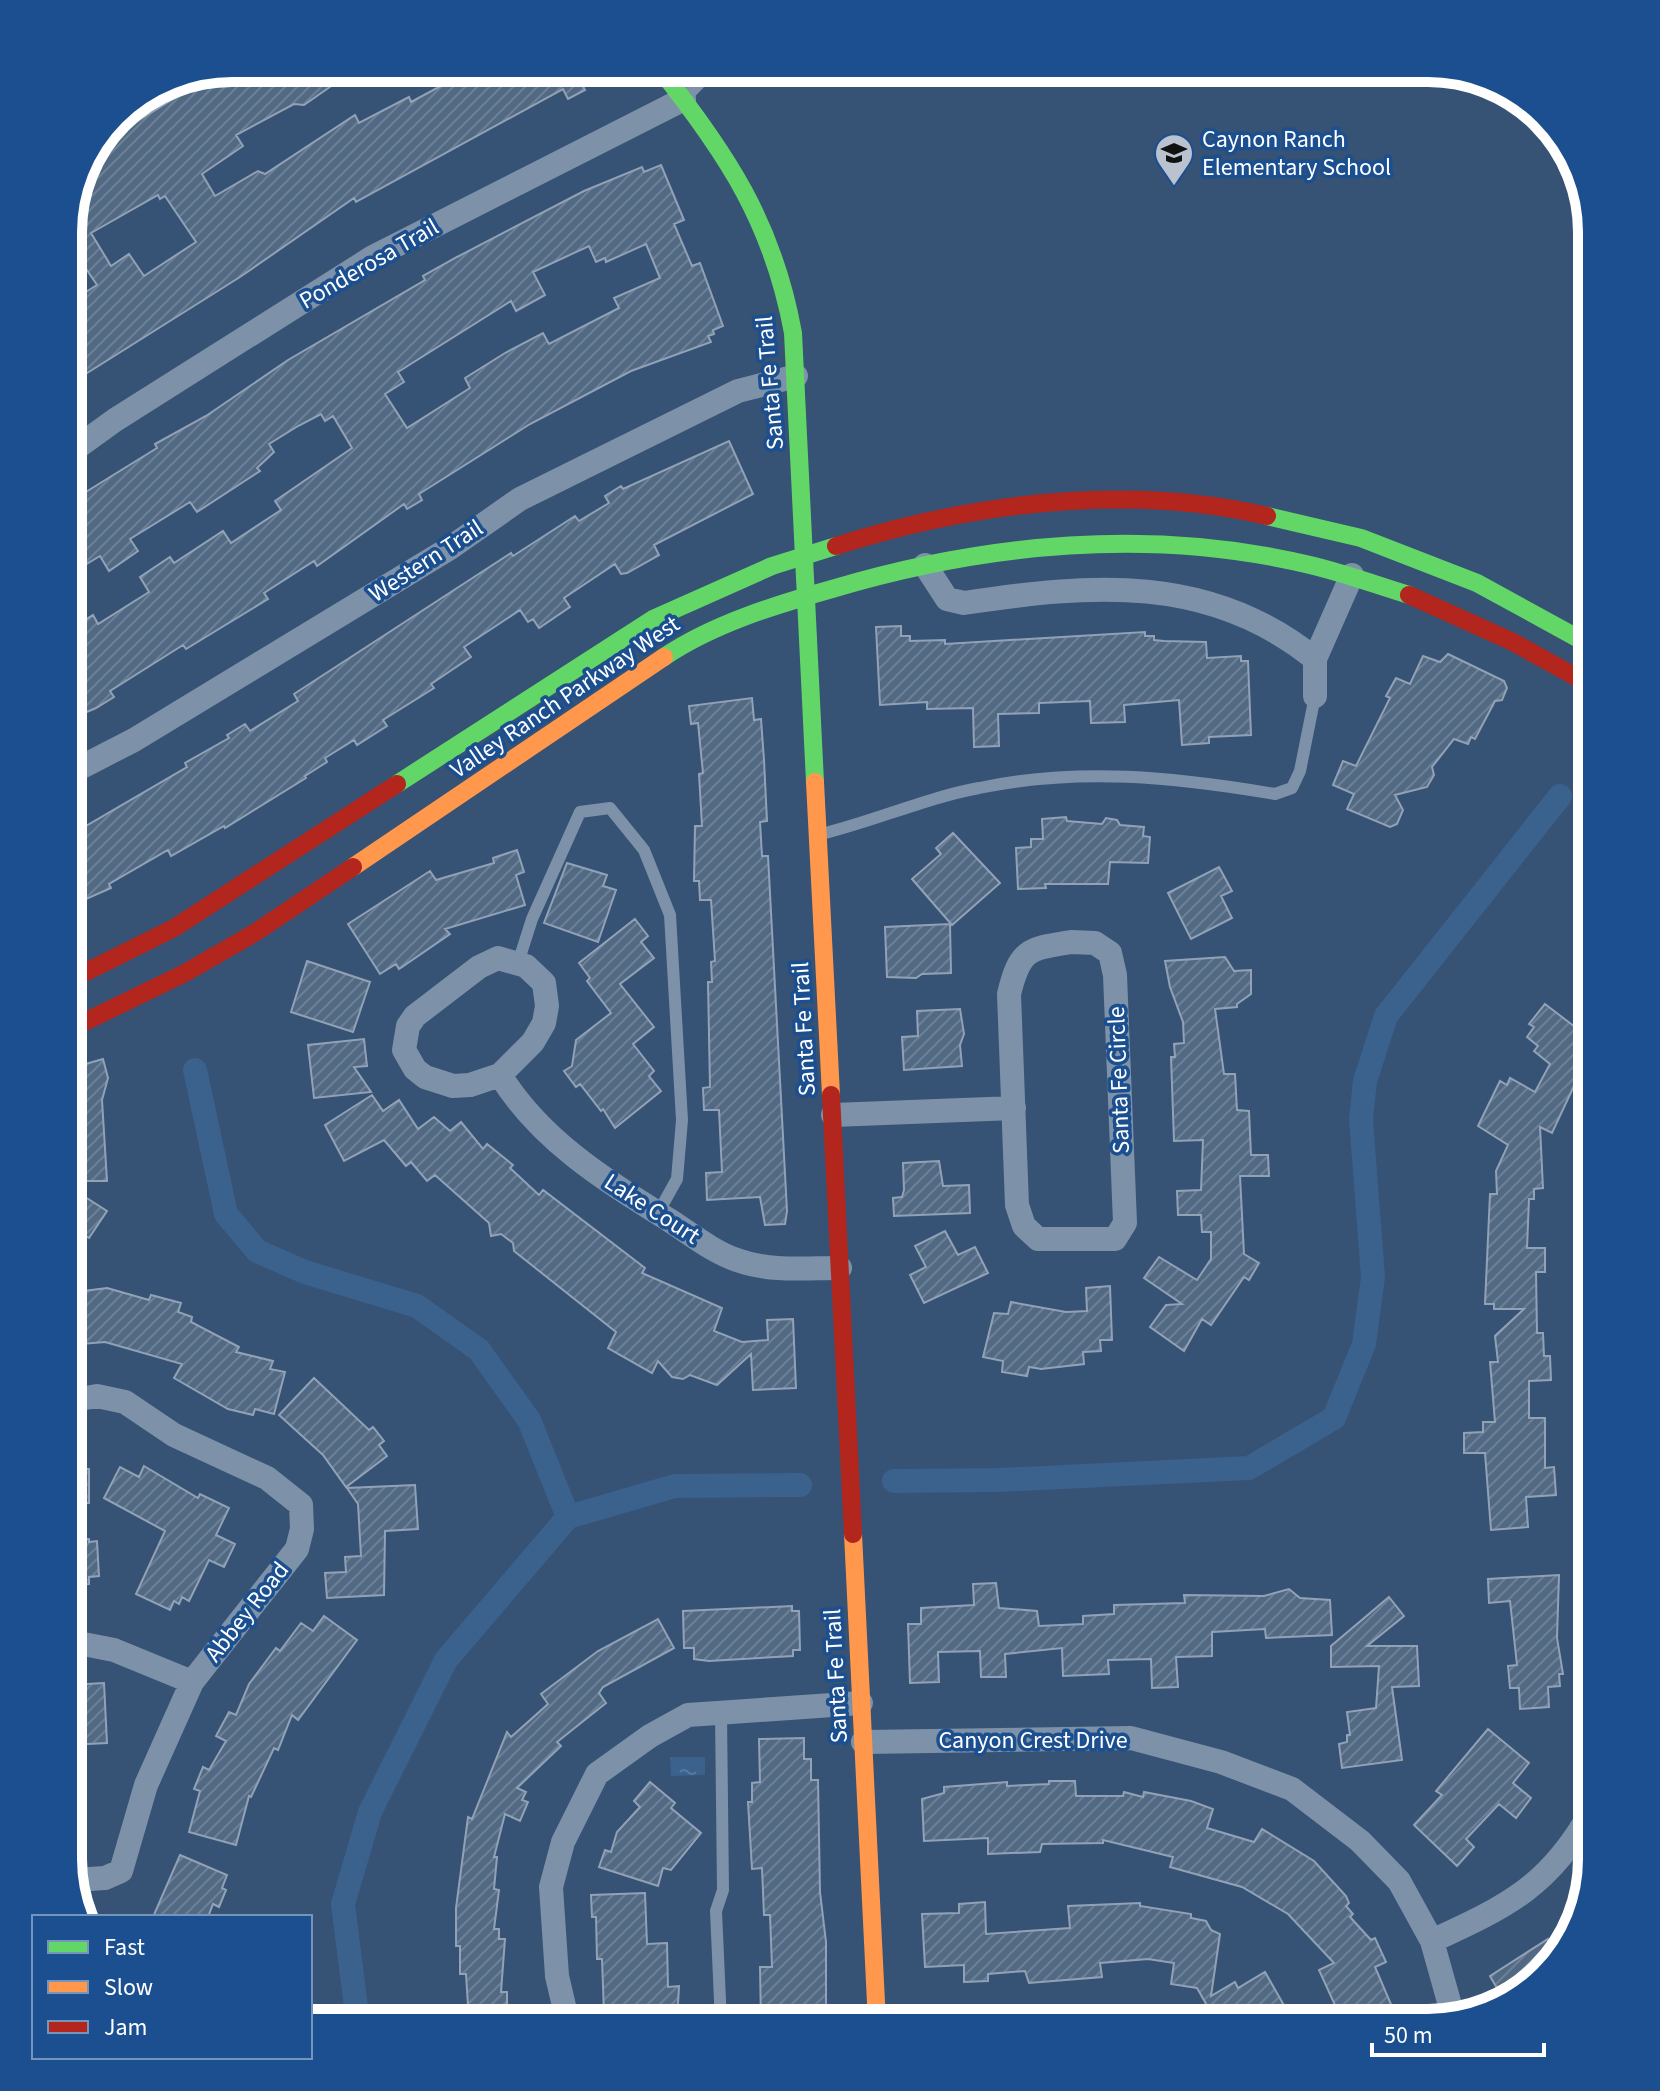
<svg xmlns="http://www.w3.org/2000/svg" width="1660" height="2091" font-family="'Source Sans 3',sans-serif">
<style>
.water{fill:url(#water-ripples)}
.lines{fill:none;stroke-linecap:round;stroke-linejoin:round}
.canal{stroke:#3b618d;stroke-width:24}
.building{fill:url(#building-hatch);stroke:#92a2b6;stroke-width:2;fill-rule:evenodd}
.lane{stroke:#7d92a8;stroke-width:12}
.street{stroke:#7d92a8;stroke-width:24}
.fast{stroke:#63d668;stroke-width:18}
.slow{stroke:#ff974d;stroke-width:18}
.jam{stroke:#b3261e;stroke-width:18}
.labels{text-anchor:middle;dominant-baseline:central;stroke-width:7;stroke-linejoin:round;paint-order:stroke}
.poi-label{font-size:24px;fill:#fff;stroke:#1b4f8f;text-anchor:start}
.street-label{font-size:24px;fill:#fff;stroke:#1b4f8f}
.rim{fill:none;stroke:#fff;stroke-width:10}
</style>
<defs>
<pattern id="water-ripples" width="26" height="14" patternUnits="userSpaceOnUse" patternTransform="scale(2)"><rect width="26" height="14" fill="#3b618d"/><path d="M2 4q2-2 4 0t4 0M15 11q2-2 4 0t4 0" fill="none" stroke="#58799e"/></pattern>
<pattern id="building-hatch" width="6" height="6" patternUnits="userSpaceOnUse" patternTransform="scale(2)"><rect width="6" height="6" fill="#526984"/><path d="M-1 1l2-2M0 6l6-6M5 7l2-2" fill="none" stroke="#6c8096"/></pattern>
</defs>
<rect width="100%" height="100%" fill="#365274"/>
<path class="water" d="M 670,1757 L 705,1757 L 705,1775 L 671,1776 Z"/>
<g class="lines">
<path class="canal" d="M 195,1070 L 226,1214 L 257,1251 L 305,1272 L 417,1306 L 479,1350 L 529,1420 L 568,1517
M 894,1481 L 998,1480 L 1249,1468 L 1334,1418 L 1364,1344 L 1373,1277 L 1361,1119 L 1365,1081 L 1386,1016 L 1560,796
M 358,2023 L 343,1904 L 370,1812 L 446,1660 L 568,1517 L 675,1486 L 800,1485"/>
</g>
<path class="building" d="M 232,68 L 357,68 L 304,105 L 294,104 L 236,135 L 243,146 L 202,174 L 215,196 L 258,171 L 265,174 L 355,115 L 359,123 L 409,97 L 411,102 L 465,73 L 463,68 L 574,68 L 585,90 L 568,99 L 563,89 L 356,202 L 354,198 L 240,277 L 68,385 L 68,303 L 97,285 L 76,254 L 68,259 L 68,220 L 85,160 L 92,150 L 112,137 L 207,78 ZM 158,195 L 160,199 L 165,196 L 196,242 L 144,276 L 129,254 L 111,266 L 91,233 Z
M 661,165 L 684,220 L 674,224 L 692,266 L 700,263 L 723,326 L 713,330 L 714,334 L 708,336 L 711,342 L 631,371 L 530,424 L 419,494 L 422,500 L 407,509 L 404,504 L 317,566 L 314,561 L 264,593 L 268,599 L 186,649 L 183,645 L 110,691 L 114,697 L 96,708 L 68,720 L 68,631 L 93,615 L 98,624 L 149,592 L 140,577 L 170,557 L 174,563 L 223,531 L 231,543 L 281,510 L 275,501 L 352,448 L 333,416 L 325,421 L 321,414 L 298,426 L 269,444 L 274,452 L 257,468 L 260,471 L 197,512 L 190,502 L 130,539 L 138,551 L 109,571 L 100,556 L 68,575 L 68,503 L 157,448 L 155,444 L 206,416 L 288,360 L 425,280 L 423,276 L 457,257 L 584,191 L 642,167 L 644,172 ZM 646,244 L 660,278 L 614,298 L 619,308 L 549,344 L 543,333 L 505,353 L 465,378 L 470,388 L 407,428 L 385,394 L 404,382 L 398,372 L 511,301 L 516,311 L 545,295 L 533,272 L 589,246 L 596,262 L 605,258 L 606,262 Z
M 729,441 L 753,494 L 654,545 L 659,555 L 627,573 L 621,574 L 615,564 L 564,598 L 570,607 L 539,628 L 533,619 L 528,622 L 520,610 L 464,647 L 471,657 L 431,684 L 434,688 L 383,720 L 387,726 L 357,745 L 354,740 L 325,758 L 327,762 L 305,776 L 306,778 L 225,828 L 224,826 L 171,856 L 168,850 L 109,884 L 111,888 L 68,907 L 68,792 L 84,827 L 187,767 L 185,763 L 229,738 L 227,735 L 245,724 L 250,731 L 298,701 L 294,694 L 511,553 L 513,556 L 575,516 L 579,521 L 609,503 L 605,496 L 621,486 L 623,489 Z
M 901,626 L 901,636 L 910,636 L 910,641 L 945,640 L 945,644 L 1145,632 L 1145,636 L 1154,636 L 1154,640 L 1164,641 L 1206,642 L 1207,658 L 1241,656 L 1241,661 L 1248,661 L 1251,735 L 1209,737 L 1209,743 L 1182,745 L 1179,700 L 1124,705 L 1125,722 L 1091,723 L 1090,701 L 1039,703 L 1039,713 L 998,714 L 999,746 L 974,747 L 973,708 L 927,709 L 927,702 L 880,705 L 876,627 Z
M 1448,654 L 1504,681 L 1507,688 L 1502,700 L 1495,701 L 1475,739 L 1471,737 L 1468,744 L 1454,739 L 1432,767 L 1434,775 L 1427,787 L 1395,795 L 1403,810 L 1397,824 L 1390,827 L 1347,809 L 1354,794 L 1333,785 L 1343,761 L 1356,766 L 1390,698 L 1386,696 L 1396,678 L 1410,684 L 1423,656 L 1440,662 Z
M 752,698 L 754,720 L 761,719 L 764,760 L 767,821 L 760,822 L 762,856 L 768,856 L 787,1211 L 785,1224 L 765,1225 L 760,1197 L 707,1200 L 706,1173 L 722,1172 L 719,1110 L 704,1110 L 703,1088 L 710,1087 L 708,982 L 712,982 L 711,962 L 715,961 L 711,900 L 700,900 L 699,881 L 694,881 L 695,826 L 702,826 L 699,774 L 703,773 L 698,723 L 691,724 L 689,706 Z
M 1066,817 L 1067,821 L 1102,824 L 1106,818 L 1117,820 L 1120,825 L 1144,827 L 1143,836 L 1150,837 L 1148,863 L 1110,862 L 1108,884 L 1045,884 L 1046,888 L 1018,889 L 1016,848 L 1031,847 L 1031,839 L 1043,839 L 1042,819 Z
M 953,833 L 1000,883 L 952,925 L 912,879 L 941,854 L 936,848 Z
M 517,850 L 524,872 L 516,875 L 525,905 L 445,929 L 450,934 L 399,969 L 396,964 L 380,974 L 348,924 L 430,871 L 436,880 L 494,863 L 493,858 Z
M 567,863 L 607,875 L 603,886 L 616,890 L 598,942 L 544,923 Z
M 1219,867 L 1232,891 L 1221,896 L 1232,918 L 1191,939 L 1168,893 Z
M 635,919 L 648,936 L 641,942 L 654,958 L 620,984 L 654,1027 L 633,1044 L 654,1071 L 649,1076 L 661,1091 L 615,1128 L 603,1109 L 601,1111 L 580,1084 L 576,1087 L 564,1071 L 572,1066 L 576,1040 L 611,1013 L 587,981 L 590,978 L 579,963 Z
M 950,924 L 951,973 L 922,974 L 916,978 L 887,977 L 885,927 Z
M 1225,957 L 1234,971 L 1251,970 L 1251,994 L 1237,1004 L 1237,1007 L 1215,1009 L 1224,1074 L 1235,1074 L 1237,1110 L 1249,1111 L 1251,1155 L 1268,1155 L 1269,1176 L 1240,1176 L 1244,1254 L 1259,1263 L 1249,1280 L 1244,1277 L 1211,1325 L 1202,1319 L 1184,1351 L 1150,1327 L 1166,1305 L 1182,1304 L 1144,1278 L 1159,1257 L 1197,1280 L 1211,1259 L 1211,1232 L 1202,1232 L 1201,1215 L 1178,1215 L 1177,1191 L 1201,1190 L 1203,1140 L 1174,1141 L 1171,1057 L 1175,1057 L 1174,1044 L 1184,1043 L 1183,1022 L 1170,987 L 1165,961 Z
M 307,961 L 370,982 L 353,1032 L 291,1012 Z
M 1545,1004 L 1592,1040 L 1592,1073 L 1577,1092 L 1573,1088 L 1552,1133 L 1540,1127 L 1543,1188 L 1534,1189 L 1534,1199 L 1529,1199 L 1527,1248 L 1545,1248 L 1545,1272 L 1536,1272 L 1537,1333 L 1543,1333 L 1544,1356 L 1550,1356 L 1551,1380 L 1529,1381 L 1529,1418 L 1545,1418 L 1545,1468 L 1554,1467 L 1556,1495 L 1526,1497 L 1528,1527 L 1491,1530 L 1485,1453 L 1464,1453 L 1464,1433 L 1483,1432 L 1483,1422 L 1495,1422 L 1490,1362 L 1498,1362 L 1495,1336 L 1524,1309 L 1494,1309 L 1494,1304 L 1485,1304 L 1490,1194 L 1497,1194 L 1496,1171 L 1508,1145 L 1478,1126 L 1500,1081 L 1507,1085 L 1510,1078 L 1535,1092 L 1550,1064 L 1534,1051 L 1538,1046 L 1527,1037 L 1534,1027 L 1529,1024 Z
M 960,1009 L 964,1034 L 960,1045 L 962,1066 L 904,1070 L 902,1037 L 918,1036 L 917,1011 Z
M 364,1039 L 367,1066 L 354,1067 L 371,1092 L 314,1098 L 308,1045 Z
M 103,1059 L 108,1078 L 102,1100 L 107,1181 L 68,1181 L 68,1069 Z
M 372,1095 L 383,1111 L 399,1100 L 418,1129 L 434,1117 L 450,1131 L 461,1122 L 483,1149 L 487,1144 L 513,1165 L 510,1168 L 539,1195 L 543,1190 L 645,1268 L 642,1273 L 722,1308 L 714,1331 L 742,1342 L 768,1340 L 767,1320 L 793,1319 L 796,1388 L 753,1390 L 751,1354 L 717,1385 L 690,1375 L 683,1379 L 672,1377 L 658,1361 L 652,1373 L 608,1348 L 616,1332 L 514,1251 L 513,1243 L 501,1234 L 491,1236 L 489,1223 L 435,1175 L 427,1181 L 411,1162 L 406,1166 L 384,1140 L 344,1161 L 325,1125 Z
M 939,1161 L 943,1186 L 969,1185 L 970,1213 L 894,1216 L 893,1198 L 902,1197 L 904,1190 L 903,1163 Z
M 68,1186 L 107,1211 L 89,1238 L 81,1233 L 68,1251 Z
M 945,1231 L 958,1255 L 975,1247 L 988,1273 L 924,1303 L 910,1275 L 926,1267 L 915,1246 Z
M 1110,1286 L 1112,1340 L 1100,1340 L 1101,1351 L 1083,1352 L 1084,1364 L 1041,1369 L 1029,1367 L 1027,1376 L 1002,1372 L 1003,1361 L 983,1357 L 994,1313 L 1008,1314 L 1011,1302 L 1066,1312 L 1087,1311 L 1086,1288 Z
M 107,1288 L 149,1300 L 151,1295 L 181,1303 L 178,1312 L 192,1317 L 191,1322 L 239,1347 L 236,1352 L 273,1361 L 270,1369 L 285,1372 L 274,1414 L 255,1409 L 253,1415 L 228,1409 L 174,1378 L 182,1364 L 105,1342 L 70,1345 L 68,1293 Z
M 314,1378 L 369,1430 L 373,1427 L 384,1441 L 379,1445 L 387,1456 L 346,1487 L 323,1455 L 279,1415 Z
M 144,1466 L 198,1498 L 200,1494 L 229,1508 L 216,1535 L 235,1544 L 224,1567 L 209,1560 L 189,1601 L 182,1597 L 179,1604 L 174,1601 L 170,1610 L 136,1594 L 165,1531 L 104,1498 L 120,1467 L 139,1477 Z
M 68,1469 L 89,1469 L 89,1503 L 68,1503 Z
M 415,1485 L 418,1529 L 385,1531 L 384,1595 L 327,1598 L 325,1573 L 346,1572 L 345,1557 L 361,1556 L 358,1504 L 347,1488 Z
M 89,1539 L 89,1542 L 97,1541 L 99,1576 L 89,1577 L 89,1584 L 68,1585 L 68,1540 Z
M 1559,1575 L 1557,1638 L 1563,1674 L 1559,1674 L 1560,1686 L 1548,1687 L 1549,1707 L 1520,1709 L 1519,1688 L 1510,1688 L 1508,1666 L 1517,1665 L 1510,1601 L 1489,1603 L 1488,1579 Z
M 996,1583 L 999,1608 L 1037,1611 L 1039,1626 L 1083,1624 L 1083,1616 L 1114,1614 L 1114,1605 L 1185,1603 L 1184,1595 L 1264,1596 L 1289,1589 L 1300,1598 L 1330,1600 L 1332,1635 L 1266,1638 L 1265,1629 L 1212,1632 L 1212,1656 L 1176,1657 L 1178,1687 L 1152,1688 L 1151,1659 L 1108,1660 L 1109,1674 L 1063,1676 L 1062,1648 L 1005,1654 L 1006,1677 L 981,1677 L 980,1651 L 938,1652 L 939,1682 L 910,1683 L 908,1624 L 921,1624 L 921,1608 L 974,1605 L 973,1584 Z
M 1389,1597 L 1404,1616 L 1367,1646 L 1417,1646 L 1419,1686 L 1392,1687 L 1402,1760 L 1342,1768 L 1339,1744 L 1347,1742 L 1347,1735 L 1350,1735 L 1347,1712 L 1376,1708 L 1379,1666 L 1331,1667 L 1331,1646 Z
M 792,1606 L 792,1611 L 799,1611 L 800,1650 L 793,1650 L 793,1656 L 709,1661 L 694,1659 L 694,1648 L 684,1648 L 683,1611 Z
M 324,1616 L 357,1640 L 298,1720 L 292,1715 L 278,1750 L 274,1748 L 251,1797 L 249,1796 L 236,1845 L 189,1832 L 200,1791 L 194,1789 L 203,1767 L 209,1770 L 226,1741 L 216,1736 L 229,1712 L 236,1715 L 249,1684 L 276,1648 L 280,1651 L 301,1623 L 313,1631 Z
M 658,1619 L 674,1648 L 603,1687 L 599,1693 L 606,1703 L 557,1742 L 561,1746 L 517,1788 L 526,1792 L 522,1800 L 528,1802 L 520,1821 L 505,1814 L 494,1857 L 497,1857 L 494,1889 L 499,1890 L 494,1929 L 499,1929 L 499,1939 L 505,1939 L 501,1992 L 507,1992 L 507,2023 L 469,2021 L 466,1974 L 460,1974 L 460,1946 L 456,1946 L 456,1908 L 468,1817 L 472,1819 L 507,1732 L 511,1737 L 548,1704 L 541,1694 L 598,1651 Z
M 104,1683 L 107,1743 L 68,1745 L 68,1685 Z
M 1488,1729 L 1529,1763 L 1513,1783 L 1531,1798 L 1516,1818 L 1499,1804 L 1466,1839 L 1474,1847 L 1457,1866 L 1414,1825 L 1442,1795 L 1436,1791 Z
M 804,1738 L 804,1759 L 811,1759 L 811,1780 L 818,1780 L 820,1892 L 826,1942 L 826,2023 L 761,2023 L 760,1967 L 772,1967 L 770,1915 L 764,1915 L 762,1868 L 752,1869 L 748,1802 L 752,1802 L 752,1783 L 760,1782 L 759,1739 Z
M 1049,1781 L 1075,1781 L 1076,1796 L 1123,1796 L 1124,1792 L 1143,1797 L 1144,1792 L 1191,1801 L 1213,1809 L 1207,1828 L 1254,1842 L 1262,1829 L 1314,1861 L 1346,1896 L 1349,1903 L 1346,1906 L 1353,1914 L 1350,1917 L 1371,1940 L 1375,1938 L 1386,1962 L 1375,1967 L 1399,2023 L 1352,2023 L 1350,2009 L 1339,2014 L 1319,1970 L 1334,1963 L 1288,1914 L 1242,1887 L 1170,1867 L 1173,1857 L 1103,1840 L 1103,1843 L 1042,1844 L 1040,1852 L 988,1854 L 988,1838 L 924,1841 L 922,1799 L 944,1793 L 944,1787 L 1007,1782 L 1007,1786 L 1049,1784 Z
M 650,1782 L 675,1803 L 671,1808 L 701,1833 L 671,1870 L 663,1868 L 658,1886 L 599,1867 L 605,1850 L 611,1852 L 617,1832 L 640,1807 L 634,1801 Z
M 180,1855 L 227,1875 L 222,1888 L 226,1890 L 219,1907 L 213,1904 L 208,1917 L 153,1917 Z
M 645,1893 L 647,1944 L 667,1943 L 668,1987 L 679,1986 L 677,2023 L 619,2023 L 619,2012 L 604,2013 L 602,1959 L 597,1959 L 596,1917 L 592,1917 L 591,1895 Z
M 985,1902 L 986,1934 L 1070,1928 L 1068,1906 L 1140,1903 L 1140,1906 L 1191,1914 L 1191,1918 L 1206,1921 L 1211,1930 L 1220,1934 L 1211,1996 L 1235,1982 L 1238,1988 L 1265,1972 L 1294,2023 L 1246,2023 L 1240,2013 L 1217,2023 L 1197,1988 L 1171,1984 L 1174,1963 L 1148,1959 L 1100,1963 L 1102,1977 L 1029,1983 L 1025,1971 L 988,1974 L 988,1981 L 964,1982 L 964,1965 L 925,1967 L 922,1914 L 959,1913 L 959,1904 Z
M 1548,1939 L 1557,1955 L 1519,1996 L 1504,2000 L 1490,1976 Z"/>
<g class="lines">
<path class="lane" d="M 686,97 L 714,68
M 821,834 C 875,821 925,798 979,788 C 1079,767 1175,777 1275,794 L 1292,788 L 1300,771 L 1315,696
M 518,963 L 532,919 L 580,812 L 610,808 L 644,850 L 670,915 L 682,1120 L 677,1179 L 658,1213
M 721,2023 L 716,1911 L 723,1890 L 721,1713"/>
<path class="street" d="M 68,454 L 115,420 L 373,257 L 684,99
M 925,565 L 947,599 L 964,603 C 1090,584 1209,573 1315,659
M 1315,696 L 1315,659 L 1352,575
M 68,774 L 134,740 L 450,548 L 520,499 L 738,391 L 796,376
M 1071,942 L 1095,943 L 1110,953 L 1115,975 L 1125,1223 L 1115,1239 L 1038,1239 L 1024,1226 L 1017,1205 L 1009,994 C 1020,949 1028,949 1071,942 Z
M 498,958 L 526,966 L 544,983 L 547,1006 L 544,1023 L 533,1042 L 500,1075 L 470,1085 L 453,1086 L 425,1077 L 415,1069 L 404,1050 L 408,1026 L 415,1016 L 479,967 Z
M 500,1075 C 541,1141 605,1180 669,1220 C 691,1234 713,1252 737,1260 C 770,1272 806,1268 840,1268
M 833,1115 L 1014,1108
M 68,1401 L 97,1396 L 125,1402 L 174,1435 L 267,1478 L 301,1505 L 302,1529 L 297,1549 L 192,1682 L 146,1785 L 121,1871 L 105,1878 L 74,1880
M 68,1641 L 114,1650 L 192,1682
M 863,1742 L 1131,1738 L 1221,1762 L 1292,1789 L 1360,1841 L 1399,1881 L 1432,1941 L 1453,2016
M 1432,1941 C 1508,1906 1550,1886 1592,1810
M 568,2023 L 557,1976 L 551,1887 L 563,1842 L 597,1774 L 650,1736 L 688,1715 L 861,1703"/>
<path class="fast" d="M 659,68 C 727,154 773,223 793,333 L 815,782
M 1267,516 L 1361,538 L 1477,583 L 1592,646
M 664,657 C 713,624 775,605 832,589 C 986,543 1152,527 1310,565 C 1344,573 1376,585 1409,595
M 397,784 L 653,619 L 772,566 L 836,546"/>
<path class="slow" d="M 815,782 L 831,1095
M 353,867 L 664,657
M 853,1534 L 877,2023"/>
<path class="jam" d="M 836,546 C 971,503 1127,483 1267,516
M 1409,595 L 1513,642 L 1592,686
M 68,981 L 174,928 L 397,784
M 68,1030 L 185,973 L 256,932 L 353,867
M 831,1095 L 853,1534"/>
</g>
<defs>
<symbol id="school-pin" viewBox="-11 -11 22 30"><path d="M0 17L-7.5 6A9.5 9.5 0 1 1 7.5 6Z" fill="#b9c2ce" stroke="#1b4f8f"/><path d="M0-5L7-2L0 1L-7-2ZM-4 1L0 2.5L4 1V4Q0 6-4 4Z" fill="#111"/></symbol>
</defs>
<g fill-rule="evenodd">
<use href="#school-pin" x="1152" y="131" width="44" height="60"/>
</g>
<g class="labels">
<g class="poi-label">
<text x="1202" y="139">Caynon Ranch<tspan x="1202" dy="28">Elementary School</tspan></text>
</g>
<g class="street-label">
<text transform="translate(369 264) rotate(-30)">Ponderosa Trail</text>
<text transform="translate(770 383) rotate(-95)">Santa Fe Trail</text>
<text transform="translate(426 561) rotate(-33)">Western Trail</text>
<text transform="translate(565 697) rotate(-34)">Valley Ranch Parkway West</text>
<text transform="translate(804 1029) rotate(-93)">Santa Fe Trail</text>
<text transform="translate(1119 1080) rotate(-92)">Santa Fe Circle</text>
<text transform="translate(652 1209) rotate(33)">Lake Court</text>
<text transform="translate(247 1612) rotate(-52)">Abbey Road</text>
<text transform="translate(836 1676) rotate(-93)">Santa Fe Trail</text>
<text x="1033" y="1740">Canyon Crest Drive</text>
</g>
</g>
<path d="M0 0H1660V2091H0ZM232 82H1428A150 150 0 0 1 1578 232V1859A150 150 0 0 1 1428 2009H232A150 150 0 0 1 82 1859V232A150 150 0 0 1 232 82Z" fill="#1b4f8f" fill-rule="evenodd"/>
<path class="rim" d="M232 82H1428A150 150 0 0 1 1578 232V1859A150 150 0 0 1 1428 2009H232A150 150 0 0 1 82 1859V232A150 150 0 0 1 232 82Z"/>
<rect x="32" y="1915" width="280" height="144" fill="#1b4f8f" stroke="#7695bc" stroke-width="2"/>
<rect x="48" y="1941" width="40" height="12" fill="#63d668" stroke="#7695bc" stroke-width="2"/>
<text x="104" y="1955" font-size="24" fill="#ffffff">Fast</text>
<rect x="48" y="1981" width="40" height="12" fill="#ff974d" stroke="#7695bc" stroke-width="2"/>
<text x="104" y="1995" font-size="24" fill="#ffffff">Slow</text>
<rect x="48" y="2021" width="40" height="12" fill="#b3261e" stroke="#7695bc" stroke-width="2"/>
<text x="104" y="2035" font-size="24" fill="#ffffff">Jam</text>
<path d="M1372 2043v12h172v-12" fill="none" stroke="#ffffff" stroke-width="4"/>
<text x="1384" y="2043" font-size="24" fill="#ffffff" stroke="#1b4f8f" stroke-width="6" paint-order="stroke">50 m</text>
</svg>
